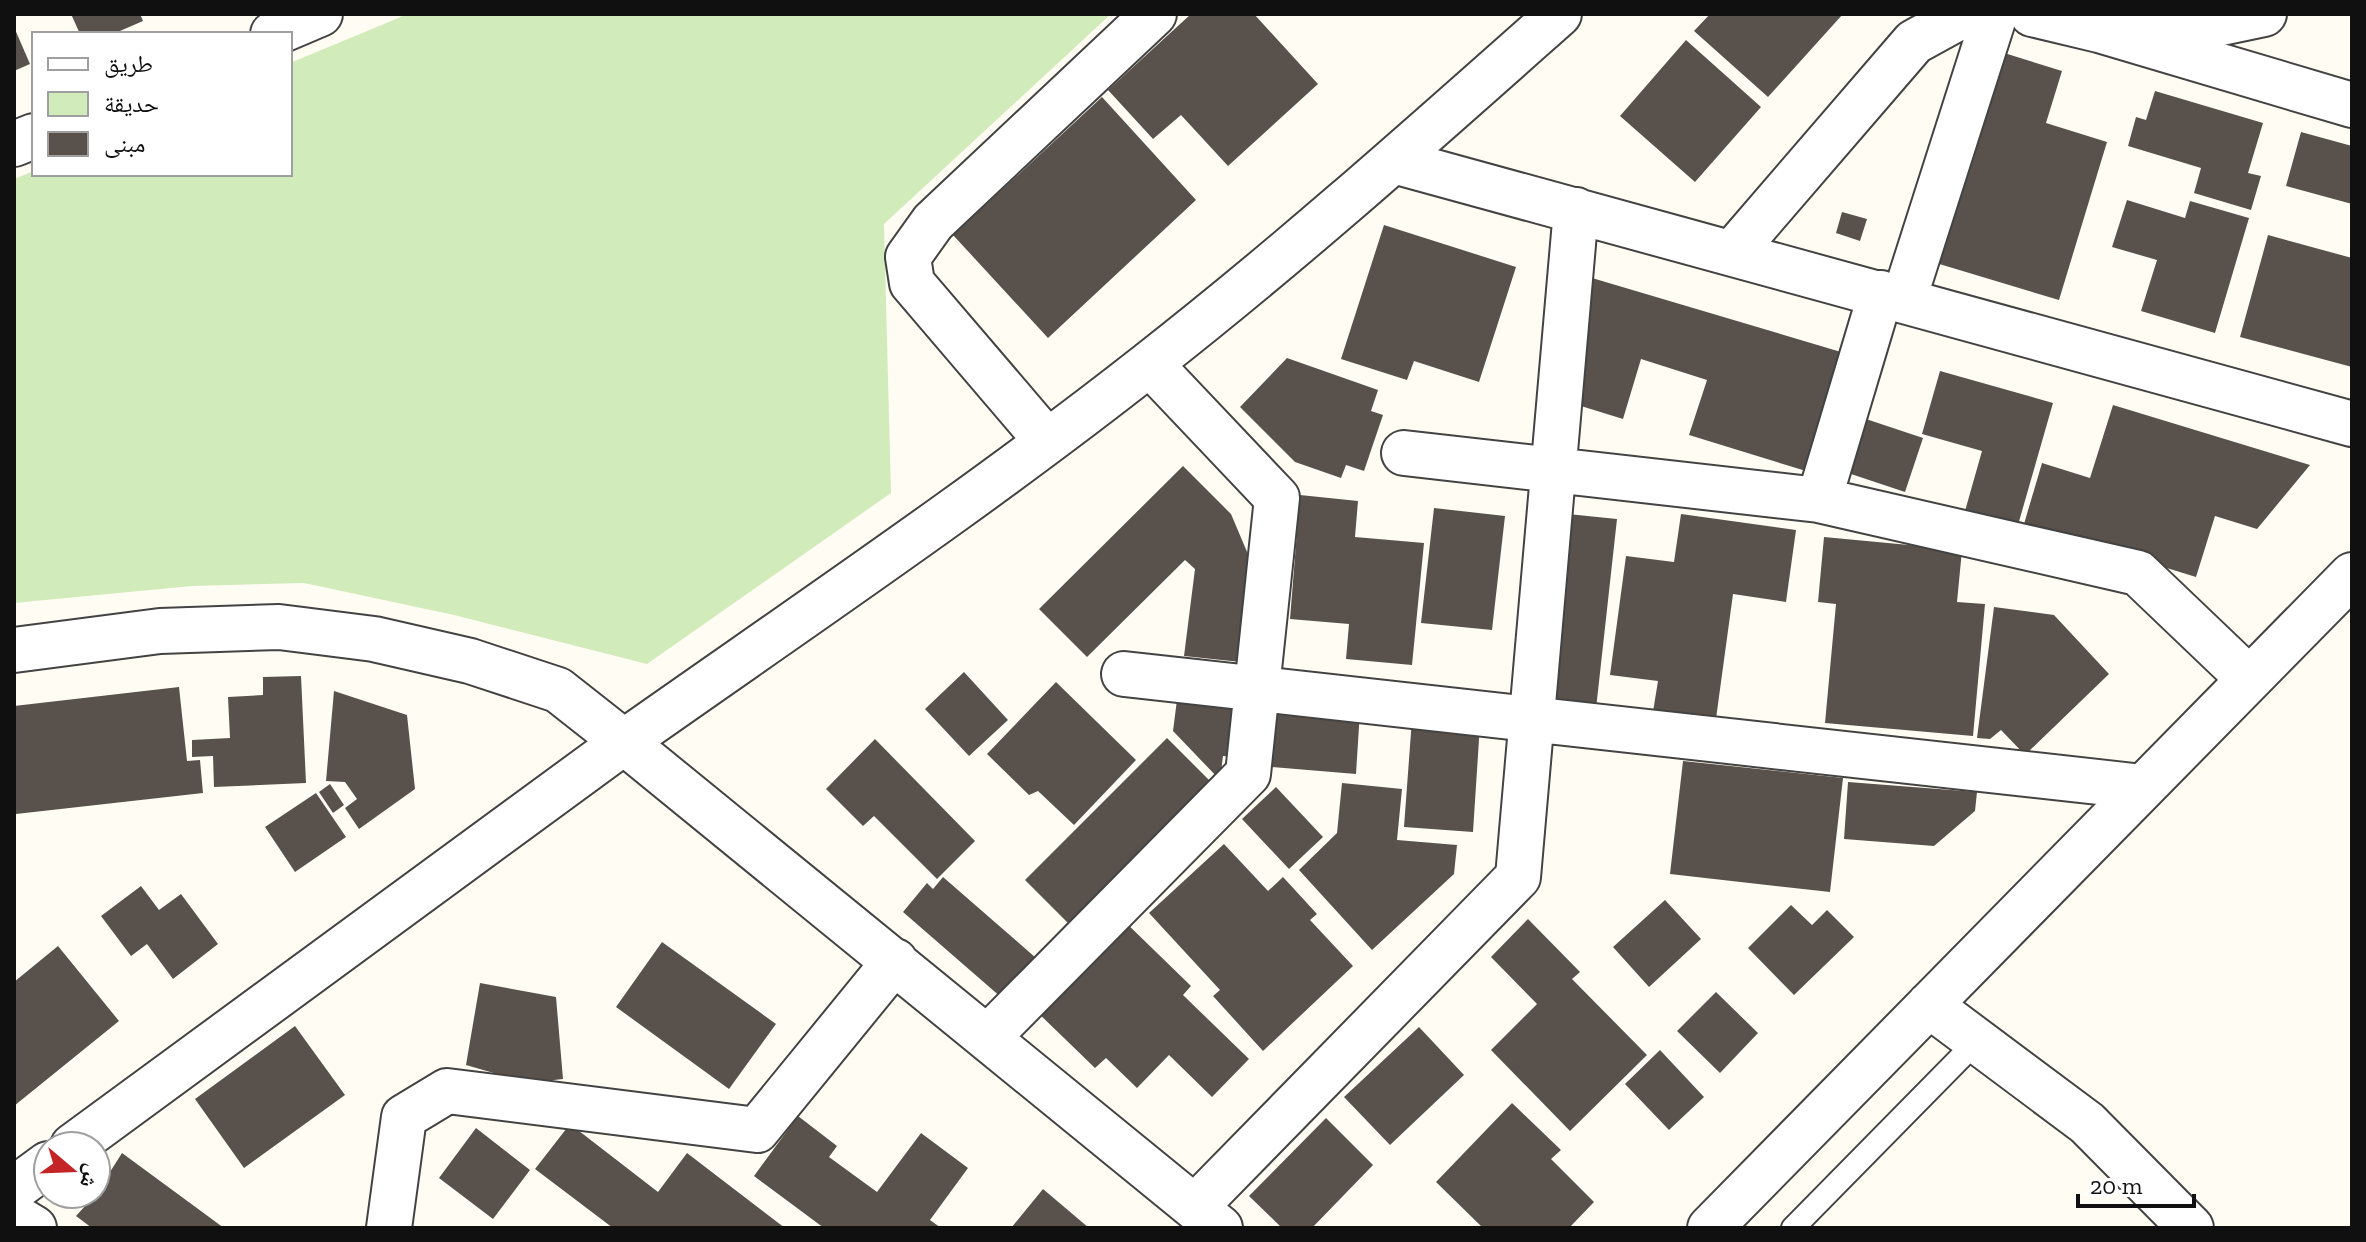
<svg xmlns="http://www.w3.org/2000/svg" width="2366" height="1242" font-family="'Zilla Slab','Noto Naskh Arabic',serif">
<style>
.green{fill:#d2ebbb}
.building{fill:#59524c}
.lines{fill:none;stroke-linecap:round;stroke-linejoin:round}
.lane-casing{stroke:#434343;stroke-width:26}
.street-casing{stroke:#434343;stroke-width:48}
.lane{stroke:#fff;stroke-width:22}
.street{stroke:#fff;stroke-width:44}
</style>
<rect width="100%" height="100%" fill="#fffdf3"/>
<path class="green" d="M 408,14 L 1111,14 L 884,224 L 891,493 L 647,664 L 454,615 L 304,583 L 192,586 L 14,603 L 14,179 L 34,171 L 34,174 L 290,174 L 290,63 Z"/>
<path class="building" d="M 71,14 L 140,14 L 143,21 L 113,34 L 80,34 Z
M 1191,14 L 1254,14 L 1318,84 L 1228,166 L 1181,115 L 1153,139 L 1108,90 Z
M 1710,14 L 1843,14 L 1768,97 L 1694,31 Z
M 14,27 L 30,64 L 14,71 Z
M 1686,40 L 1761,107 L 1695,182 L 1620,116 Z
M 2001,52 L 2062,71 L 2046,123 L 2107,142 L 2059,300 L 1936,263 Z
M 2155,91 L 2263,123 L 2248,173 L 2261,176 L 2251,210 L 2194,193 L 2201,168 L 2128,146 L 2136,117 L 2146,120 Z
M 1102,97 L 1196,200 L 1048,338 L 953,235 Z
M 2301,132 L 2352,146 L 2352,204 L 2286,186 Z
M 2127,200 L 2185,218 L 2190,201 L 2249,218 L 2215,333 L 2141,311 L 2157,260 L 2112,247 Z
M 1842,212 L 1867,219 L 1860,241 L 1836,233 Z
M 1384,225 L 1516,267 L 1479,382 L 1414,361 L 1407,380 L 1341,359 Z
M 2268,235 L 2352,258 L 2352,367 L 2240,337 Z
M 1592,278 L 1841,352 L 1806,471 L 1689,435 L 1707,380 L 1641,359 L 1623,419 L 1568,402 L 1589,333 L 1577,330 Z
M 1287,358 L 1378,390 L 1371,411 L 1383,415 L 1364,471 L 1346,465 L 1341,478 L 1295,462 L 1240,407 Z
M 1940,371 L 2053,403 L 2018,525 L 1965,511 L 1982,451 L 1922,434 Z
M 2113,405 L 2310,465 L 2257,529 L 2215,516 L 2196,577 L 2024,524 L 2042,463 L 2090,478 Z
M 1866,419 L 1923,438 L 1905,492 L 1848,473 Z
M 1183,466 L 1231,514 L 1253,566 L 1241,662 L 1184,656 L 1195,569 L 1185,560 L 1087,657 L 1039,609 Z
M 1300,495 L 1358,501 L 1355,537 L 1424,543 L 1412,665 L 1346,659 L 1349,624 L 1290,619 Z
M 1434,508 L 1505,516 L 1492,630 L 1421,623 Z
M 1558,513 L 1617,519 L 1595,718 L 1537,712 Z
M 1681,514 L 1796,530 L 1786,602 L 1733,594 L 1715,726 L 1652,718 L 1658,681 L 1610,675 L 1626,556 L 1674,562 Z
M 1824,537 L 1962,550 L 1957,602 L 1985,604 L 1973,736 L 1825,723 L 1836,604 L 1818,602 Z
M 1994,607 L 2054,615 L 2109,674 L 2025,755 L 2001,730 L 1990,739 L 1977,738 Z
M 964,672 L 1008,720 L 969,756 L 925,709 Z
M 301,676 L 306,783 L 214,787 L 213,756 L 192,757 L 192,740 L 230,738 L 228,697 L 263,695 L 263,677 Z
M 1056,682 L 1136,760 L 1074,825 L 1038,791 L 1029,795 L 987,754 Z
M 179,687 L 187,761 L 200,760 L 203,793 L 16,814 L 14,706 Z
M 334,691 L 407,715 L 415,789 L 359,829 L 345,808 L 357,799 L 345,782 L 326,781 Z
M 1178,692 L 1241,699 L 1234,757 L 1223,756 L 1220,780 L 1173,731 Z
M 1277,705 L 1360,711 L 1356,774 L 1272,767 Z
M 1412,719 L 1480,724 L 1473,832 L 1404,827 Z
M 1167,738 L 1216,787 L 1074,929 L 1025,880 Z
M 875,739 L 975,841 L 937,879 L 874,816 L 863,826 L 826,789 Z
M 1683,761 L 1843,778 L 1830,892 L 1670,874 Z
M 1848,782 L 1977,792 L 1975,811 L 1934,846 L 1844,839 Z
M 1342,783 L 1402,789 L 1397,840 L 1457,845 L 1454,874 L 1372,950 L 1299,870 L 1337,833 Z
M 330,784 L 344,805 L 333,813 L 319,792 Z
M 1276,787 L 1323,837 L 1289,869 L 1242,819 Z
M 316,793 L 346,837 L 295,872 L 265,827 Z
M 1224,844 L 1268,891 L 1283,877 L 1317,914 L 1310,920 L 1353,966 L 1263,1051 L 1213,996 L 1220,990 L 1149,913 Z
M 943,877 L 1036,958 L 1002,998 L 903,912 L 927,883 L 933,889 Z
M 141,886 L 159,910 L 181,894 L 218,944 L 173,979 L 147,944 L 131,956 L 101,916 Z
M 1665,900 L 1701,939 L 1649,987 L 1613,947 Z
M 1791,905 L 1812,925 L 1827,910 L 1854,937 L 1794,995 L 1748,948 Z
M 1119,916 L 1191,986 L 1183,995 L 1249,1059 L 1212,1097 L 1169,1055 L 1137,1088 L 1106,1058 L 1095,1068 L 1032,1007 Z
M 1528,919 L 1580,972 L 1572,979 L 1647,1055 L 1570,1131 L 1491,1050 L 1537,1004 L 1491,957 Z
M 662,942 L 776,1024 L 729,1089 L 616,1007 Z
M 58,946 L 119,1021 L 14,1106 L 14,982 Z
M 480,983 L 556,997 L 563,1079 L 528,1083 L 466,1065 Z
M 1716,992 L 1758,1033 L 1720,1073 L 1677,1031 Z
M 295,1026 L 345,1095 L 244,1168 L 195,1099 Z
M 1419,1027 L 1464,1075 L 1390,1145 L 1344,1097 Z
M 1660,1050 L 1704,1097 L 1669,1130 L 1625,1084 Z
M 1512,1103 L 1561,1150 L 1551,1159 L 1594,1202 L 1569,1228 L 1483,1228 L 1436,1182 Z
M 798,1116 L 837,1146 L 829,1157 L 877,1192 L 921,1133 L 968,1168 L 930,1220 L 941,1228 L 824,1228 L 754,1176 Z
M 1326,1118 L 1373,1165 L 1312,1228 L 1282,1228 L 1249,1196 Z
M 570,1124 L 658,1192 L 687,1153 L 785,1228 L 613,1228 L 535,1169 Z
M 476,1128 L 530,1170 L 493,1219 L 439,1178 Z
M 122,1153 L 224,1228 L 92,1228 L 76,1216 L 96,1194 Z
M 1043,1189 L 1089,1228 L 1011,1228 Z"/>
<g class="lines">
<defs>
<path id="lane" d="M 1793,1228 L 1977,1041"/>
<path id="street" d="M 2032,14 L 2099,30 L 2183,31 L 2264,14
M 2099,30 L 2352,105
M 273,34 L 320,14
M 14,144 L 34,136
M 1394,161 L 2352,424
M 1733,252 L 1914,42 L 1965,14
M 1904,299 L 1995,14
M 1047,441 L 912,283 L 908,257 L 933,222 L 1154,14
M 1404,453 L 1819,500 L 2138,573 L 2249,679
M 1819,500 L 1881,293
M 14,650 L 160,631 L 279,627 L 374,639 L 470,661 L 558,690 L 624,742 C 800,618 980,497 1149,364 C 1291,253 1425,133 1559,14
M 1124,674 L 2143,787
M 1929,1005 L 2087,1123 L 2191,1228
M 988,1037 L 1248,774 L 1277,498 L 1150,364
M 73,1146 L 624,742 L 1220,1228
M 14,1189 L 48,1164
M 1195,1207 L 1518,877 L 1576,210
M 14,1216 L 34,1228
M 389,1228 L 404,1117 L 447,1091 L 757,1130 L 895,961
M 1710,1228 L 2352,575"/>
</defs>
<use href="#lane" class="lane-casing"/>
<use href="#street" class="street-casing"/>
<use href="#lane" class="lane"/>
<use href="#street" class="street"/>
</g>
<rect width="2366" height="1242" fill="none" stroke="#101010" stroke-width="32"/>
<rect x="32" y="32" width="260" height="144" fill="#ffffff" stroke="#9f9f9f" stroke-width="2"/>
<rect x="48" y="58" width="40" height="12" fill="#ffffff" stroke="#9f9f9f" stroke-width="2"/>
<text x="104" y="72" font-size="24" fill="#101010">طريق</text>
<rect x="48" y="92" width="40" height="24" fill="#d2ebbb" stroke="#9f9f9f" stroke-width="2"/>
<text x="104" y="112" font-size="24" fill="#101010">حديقة</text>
<rect x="48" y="132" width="40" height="24" fill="#59524c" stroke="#9f9f9f" stroke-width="2"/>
<text x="104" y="152" font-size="24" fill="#101010">مبنى</text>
<g transform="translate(72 1170) rotate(109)"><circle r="38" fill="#ffffff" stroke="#9f9f9f" stroke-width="2"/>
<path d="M0-6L14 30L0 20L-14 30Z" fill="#c42426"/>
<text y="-12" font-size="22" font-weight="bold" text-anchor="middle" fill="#101010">ش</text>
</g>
<path d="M2078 1194v12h116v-12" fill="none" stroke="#101010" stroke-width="4"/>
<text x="2090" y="1194" font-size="24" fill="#101010" stroke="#ffffff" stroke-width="6" paint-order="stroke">20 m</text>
</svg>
